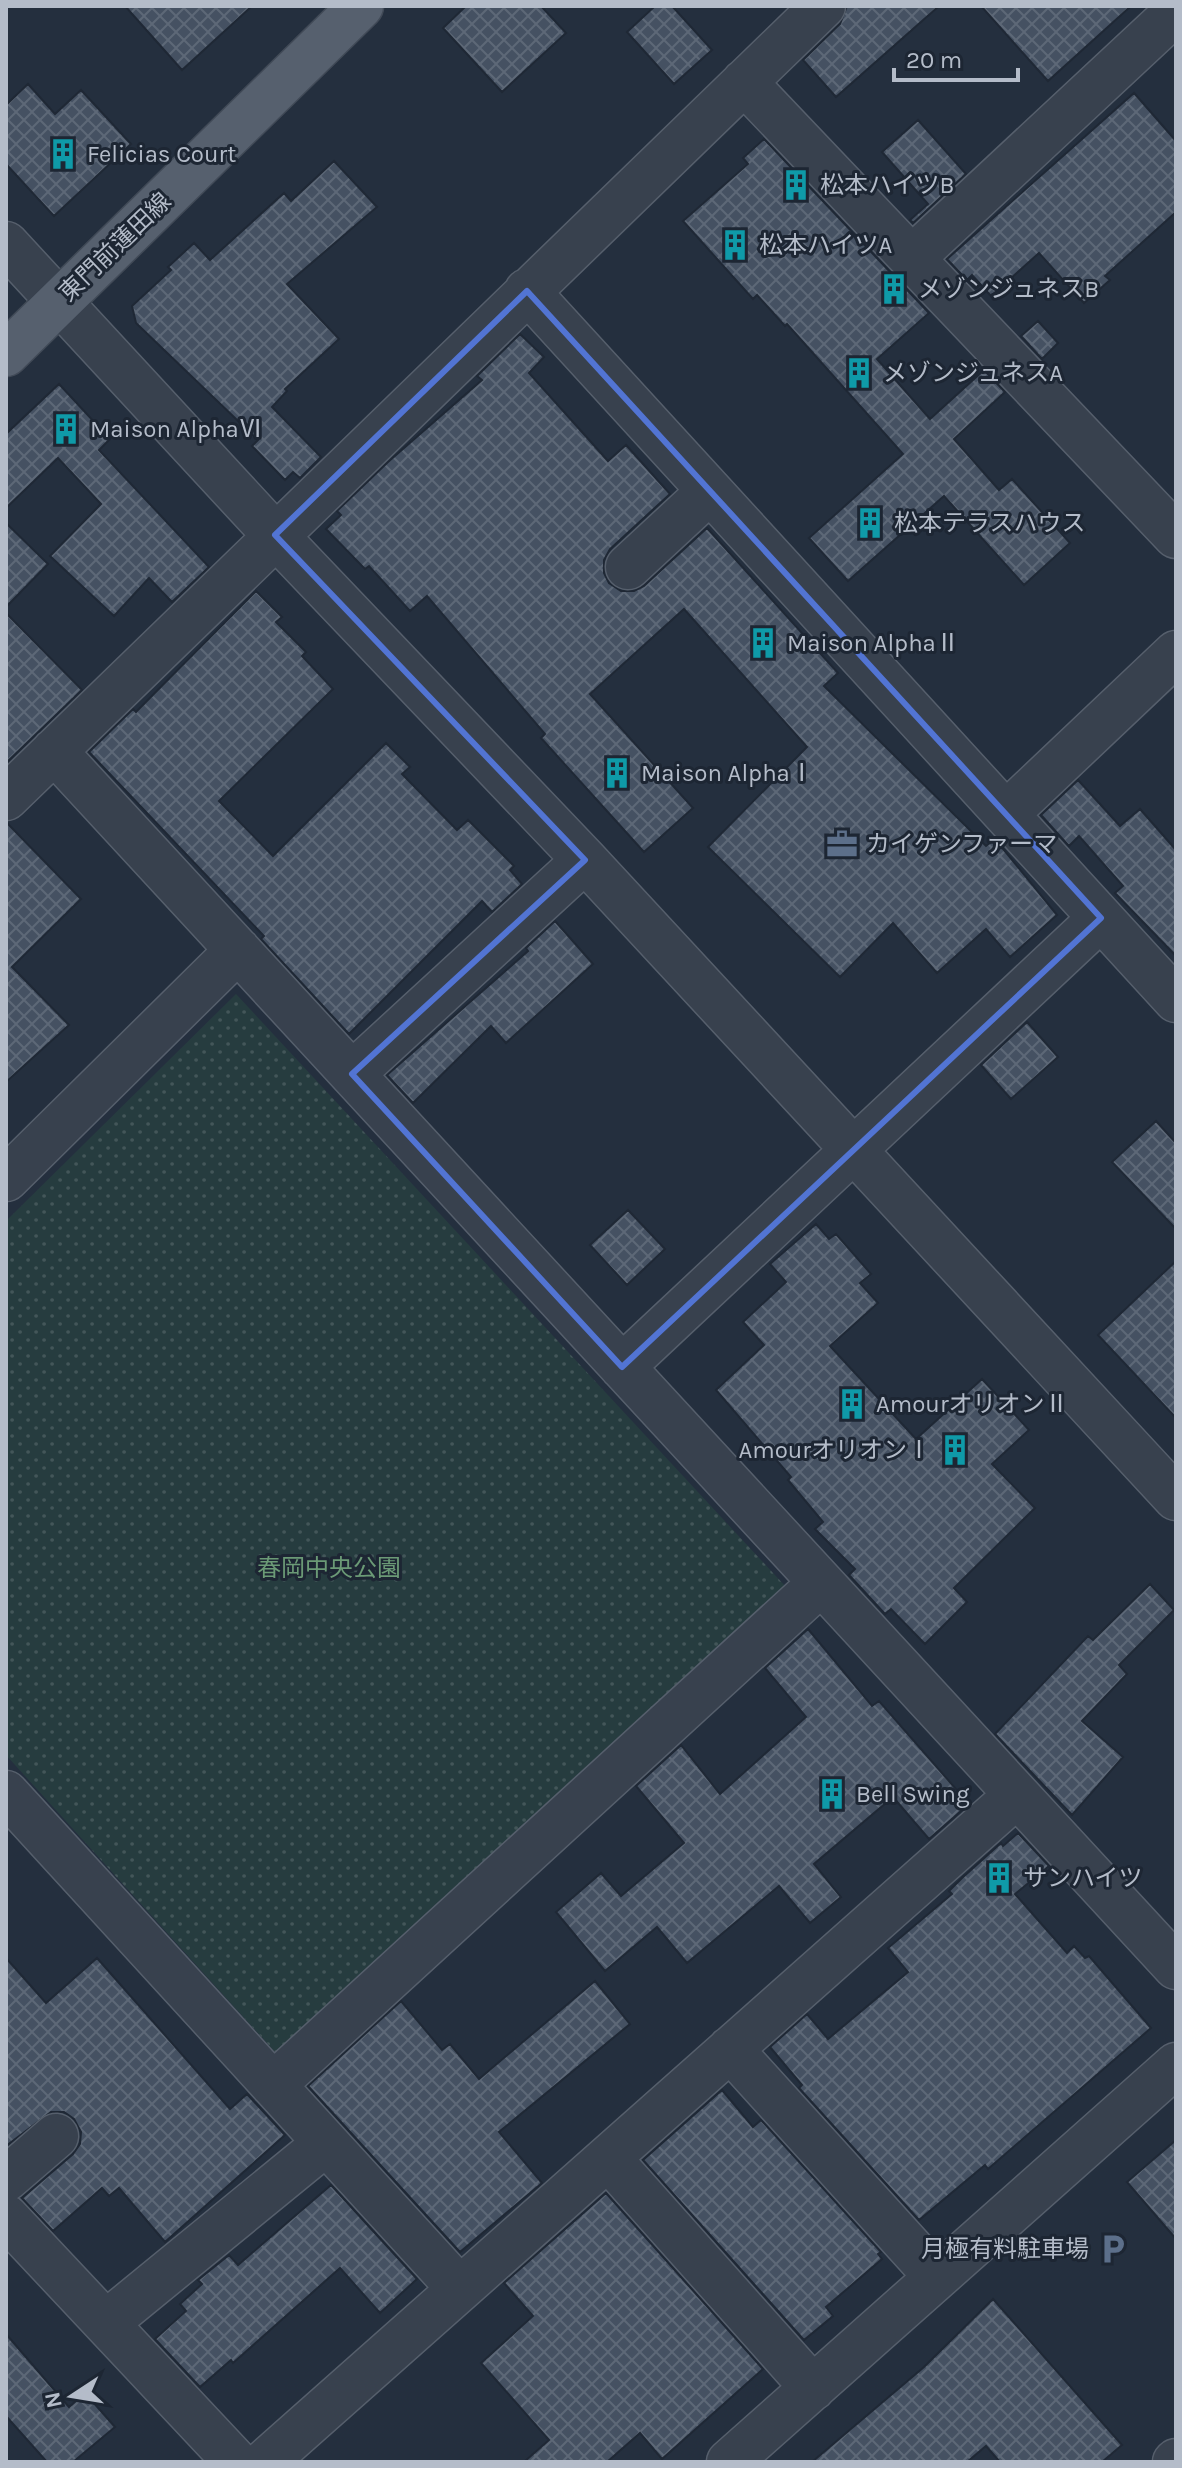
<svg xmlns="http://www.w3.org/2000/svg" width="1182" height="2468" font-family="Karla,'Noto Sans JP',sans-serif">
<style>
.park{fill:url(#park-dots)}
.building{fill:url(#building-cross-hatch);stroke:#1f2835;stroke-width:2}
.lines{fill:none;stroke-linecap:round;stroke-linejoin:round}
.minor-casing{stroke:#565f6c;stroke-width:47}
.major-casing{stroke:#414a57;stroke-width:47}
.minor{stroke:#38414e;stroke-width:44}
.major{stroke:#56606e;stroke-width:44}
.marked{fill:none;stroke:#5274d3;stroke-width:6;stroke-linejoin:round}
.labels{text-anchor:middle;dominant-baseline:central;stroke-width:6;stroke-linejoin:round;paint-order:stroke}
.poi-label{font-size:24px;fill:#b4bcc9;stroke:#1d2633;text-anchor:start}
.street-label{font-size:24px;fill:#b4bcc9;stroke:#1d2633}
.park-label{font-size:24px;fill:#6b9a76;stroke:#1d2633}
</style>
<defs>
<pattern id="park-dots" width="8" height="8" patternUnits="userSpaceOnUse" patternTransform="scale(2)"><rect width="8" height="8" fill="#263c3f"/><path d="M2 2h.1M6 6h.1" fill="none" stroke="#435659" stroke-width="1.8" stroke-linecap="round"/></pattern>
<pattern id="building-cross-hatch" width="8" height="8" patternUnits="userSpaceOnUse" patternTransform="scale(2)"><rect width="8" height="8" fill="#455162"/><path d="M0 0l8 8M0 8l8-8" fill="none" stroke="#5d6877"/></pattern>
</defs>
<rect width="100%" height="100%" fill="#242f3e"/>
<path class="park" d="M 236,994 L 786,1587 L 276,2053 L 6,1755 L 6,1221 Z"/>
<path class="building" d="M 125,6 L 252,6 L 182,70 Z
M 466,6 L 541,6 L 566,33 L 502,92 L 443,28 Z
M 655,6 L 672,6 L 712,50 L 674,84 L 627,32 Z
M 847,6 L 939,6 L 836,97 L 803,60 L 840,24 Z
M 981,6 L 1131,6 L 1048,81 Z
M 28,84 L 55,114 L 81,90 L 131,144 L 54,216 L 6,164 L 6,105 Z
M 1134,93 L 1176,141 L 1176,212 L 1105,276 L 1110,280 L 1084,303 L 1039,253 L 991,296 L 972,275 L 967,280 L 947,259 Z
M 918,120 L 966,174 L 913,223 L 910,220 L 928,204 L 882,152 Z
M 764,139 L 929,313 L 877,359 L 930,419 L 984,370 L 1005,392 L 954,439 L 999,490 L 1012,479 L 1070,543 L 1024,585 L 944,496 L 848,581 L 809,538 L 903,454 L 787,324 L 785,326 L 757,295 L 753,299 L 683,221 L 748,164 L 743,158 Z
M 334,161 L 377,207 L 287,284 L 339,339 L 285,389 L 287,391 L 272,407 L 321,457 L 300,478 L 293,472 L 285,480 L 252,446 L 258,440 L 136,323 L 132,306 L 171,270 L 168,267 L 194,243 L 210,260 L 284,193 L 291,201 Z
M 1038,321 L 1058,343 L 1042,359 L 1021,336 Z
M 520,334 L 544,357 L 529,373 L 608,461 L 626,445 L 670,494 L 610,549 L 604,560 L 604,573 L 609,583 L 621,591 L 634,591 L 644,586 L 707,528 L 838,673 L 824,686 L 986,846 L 995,839 L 1057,915 L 1010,957 L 986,929 L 937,973 L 893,923 L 840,977 L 708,847 L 807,747 L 684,609 L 590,694 L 693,808 L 644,852 L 541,738 L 545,734 L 427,596 L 410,611 L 369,566 L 365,569 L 326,529 L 341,515 L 337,511 L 388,462 L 482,380 L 477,376 Z
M 59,384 L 110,439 L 99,450 L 209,567 L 172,602 L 149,578 L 114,616 L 50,556 L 101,504 L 58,458 L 6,508 L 6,434 Z
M 6,523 L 48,564 L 6,607 Z
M 256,591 L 282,617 L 276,622 L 306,652 L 302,656 L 333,689 L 219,801 L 273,856 L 386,743 L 410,767 L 402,774 L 457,830 L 468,820 L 514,866 L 510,870 L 522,884 L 492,912 L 482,901 L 349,1034 L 261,939 L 264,936 L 89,752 L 133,709 L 136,712 Z
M 6,613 L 82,690 L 6,763 Z
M 1078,780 L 1120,826 L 1140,809 L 1176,850 L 1176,956 L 1115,893 L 1123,886 L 1079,836 L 1069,846 L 1041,815 Z
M 6,822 L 81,899 L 12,967 L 69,1025 L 6,1082 Z
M 555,921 L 593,964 L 506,1043 L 491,1026 L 413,1103 L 387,1075 L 528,951 L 526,948 Z
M 1027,1022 L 1058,1057 L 1011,1099 L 981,1065 Z
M 1156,1121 L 1176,1143 L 1176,1229 L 1112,1162 Z
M 628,1210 L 665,1249 L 627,1285 L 590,1245 Z
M 816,1224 L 829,1239 L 836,1234 L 871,1274 L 860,1283 L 878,1303 L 830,1346 L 916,1439 L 982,1379 L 1029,1430 L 992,1464 L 1035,1508 L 954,1588 L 967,1602 L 925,1644 L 891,1609 L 885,1614 L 849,1575 L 855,1569 L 815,1529 L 823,1522 L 788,1480 L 791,1477 L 716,1390 L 764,1345 L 743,1322 L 786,1282 L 770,1264 Z
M 1176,1261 L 1176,1418 L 1098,1335 Z
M 1150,1584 L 1174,1610 L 1119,1665 L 1127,1674 L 1082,1721 L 1123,1757 L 1072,1815 L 995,1734 L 1088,1636 L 1093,1640 Z
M 808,1629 L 872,1706 L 879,1701 L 969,1804 L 929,1839 L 893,1797 L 814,1864 L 841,1897 L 810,1923 L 779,1886 L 687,1963 L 657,1927 L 605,1971 L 556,1912 L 601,1873 L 621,1896 L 684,1843 L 636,1786 L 681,1745 L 720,1794 L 806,1717 L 765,1668 Z
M 1018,1833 L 1049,1866 L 1015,1894 L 1067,1953 L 1074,1946 L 1085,1958 L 1089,1956 L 1151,2028 L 988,2169 L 985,2165 L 919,2220 L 799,2088 L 802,2085 L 770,2047 L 807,2014 L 828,2039 L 908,1972 L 888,1948 L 952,1894 L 949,1891 L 962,1878 L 1001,1843 L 1003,1846 Z
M 6,1958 L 46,2003 L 97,1958 L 230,2109 L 247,2094 L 285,2135 L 165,2242 L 119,2188 L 109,2196 L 102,2188 L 53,2231 L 22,2198 L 73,2154 L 80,2144 L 81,2132 L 74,2119 L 64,2112 L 51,2112 L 6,2146 Z
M 595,1981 L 630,2024 L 499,2132 L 542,2183 L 460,2252 L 308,2086 L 401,2001 L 442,2050 L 450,2044 L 479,2079 Z
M 722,2090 L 753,2127 L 761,2120 L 881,2252 L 878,2254 L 882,2259 L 826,2307 L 833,2316 L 804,2340 L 643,2160 Z
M 1176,2140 L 1176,2239 L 1127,2182 Z
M 331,2185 L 417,2279 L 380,2313 L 340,2268 L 233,2363 L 231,2360 L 200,2387 L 155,2339 L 186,2311 L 180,2304 L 202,2284 L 198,2280 L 229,2255 L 238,2265 Z
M 606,2193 L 763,2369 L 662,2459 L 640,2433 L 607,2462 L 524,2462 L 549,2440 L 481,2363 L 533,2316 L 504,2283 Z
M 993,2299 L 1122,2445 L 1102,2462 L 1000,2462 L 986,2446 L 967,2462 L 812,2462 L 924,2367 Z
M 6,2334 L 69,2407 L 85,2393 L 115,2427 L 73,2462 L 47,2462 L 6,2416 Z"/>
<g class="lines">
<defs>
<path id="minor" d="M 744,82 L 1176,536
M 6,244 L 275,535 L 585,860 L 1176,1498
M 912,258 L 1176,12
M 527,291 L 1176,1000
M 628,567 L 710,491
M 54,751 L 1176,1967
M 6,798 L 823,6
M 1006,814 L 1176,653
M 352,1074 L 585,860
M 6,1179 L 238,950
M 622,1367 L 1101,918
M 6,1793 L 460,2289
M 730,2049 L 937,2277
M 273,2085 L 821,1583
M 608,2158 L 813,2388
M 6,2179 L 56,2136
M 6,2217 L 236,2462
M 106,2323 L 326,2143
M 265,2462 L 1017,1795
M 729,2462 L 1176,2065
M 1175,2462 L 1176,2461"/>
<path id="major" d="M 6,354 L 361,6"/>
</defs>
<use href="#minor" class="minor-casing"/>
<use href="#major" class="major-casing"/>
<use href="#minor" class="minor"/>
<use href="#major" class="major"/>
</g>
<path class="marked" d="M 527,291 L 1101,918 L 622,1367 L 352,1074 L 585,860 L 275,535 Z"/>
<defs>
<symbol id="building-bare" viewBox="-9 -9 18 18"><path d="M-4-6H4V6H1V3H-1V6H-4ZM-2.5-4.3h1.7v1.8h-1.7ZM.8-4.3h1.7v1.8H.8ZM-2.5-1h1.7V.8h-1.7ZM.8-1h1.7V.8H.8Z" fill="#0f9aa8" stroke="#1d2633" stroke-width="2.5" paint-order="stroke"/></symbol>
<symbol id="office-bare" viewBox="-9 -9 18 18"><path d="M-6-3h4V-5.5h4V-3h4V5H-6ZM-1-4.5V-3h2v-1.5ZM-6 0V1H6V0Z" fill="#5c6f8a" stroke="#1d2633" stroke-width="2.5" paint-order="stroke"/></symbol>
<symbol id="parking-bare" viewBox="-9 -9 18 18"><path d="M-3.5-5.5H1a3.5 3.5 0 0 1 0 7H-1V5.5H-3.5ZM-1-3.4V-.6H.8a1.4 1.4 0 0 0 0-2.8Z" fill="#5c6f8a" stroke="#1d2633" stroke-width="2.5" paint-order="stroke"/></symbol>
</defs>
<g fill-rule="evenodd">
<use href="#building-bare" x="41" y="132" width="44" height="44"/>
<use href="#building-bare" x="774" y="163" width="44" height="44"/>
<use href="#building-bare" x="713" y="223" width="44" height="44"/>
<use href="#building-bare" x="872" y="267" width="44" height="44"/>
<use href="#building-bare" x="837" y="351" width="44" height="44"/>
<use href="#building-bare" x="44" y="407" width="44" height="44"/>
<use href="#building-bare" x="848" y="501" width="44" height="44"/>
<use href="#building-bare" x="741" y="621" width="44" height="44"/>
<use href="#building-bare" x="595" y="751" width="44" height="44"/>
<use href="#office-bare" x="820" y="822" width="44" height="44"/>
<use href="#building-bare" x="830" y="1382" width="44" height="44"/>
<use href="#building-bare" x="933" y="1428" width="44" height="44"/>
<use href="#building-bare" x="810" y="1772" width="44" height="44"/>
<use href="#building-bare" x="977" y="1856" width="44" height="44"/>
<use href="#parking-bare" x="1091" y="2227" width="44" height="44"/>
</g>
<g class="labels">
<g class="poi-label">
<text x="87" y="154">Felicias Court</text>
<text x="820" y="185">松本ハイツB</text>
<text x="759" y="245">松本ハイツA</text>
<text x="918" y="289">メゾンジュネスB</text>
<text x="883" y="373">メゾンジュネスA</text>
<text x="90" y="429">Maison AlphaⅥ</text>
<text x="894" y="523">松本テラスハウス</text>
<text x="787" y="643">Maison AlphaⅡ</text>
<text x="641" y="773">Maison AlphaⅠ</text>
<text x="866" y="844">カイゲンファーマ</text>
<text x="876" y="1404">AmourオリオンⅡ</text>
<text x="931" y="1450" text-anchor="end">AmourオリオンⅠ</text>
<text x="856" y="1794">Bell Swing</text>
<text x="1023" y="1878">サンハイツ</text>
<text x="1089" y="2249" text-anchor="end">月極有料駐車場</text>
</g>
<g class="street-label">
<text transform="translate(115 247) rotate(-44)">東門前蓮田線</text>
</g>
<g class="park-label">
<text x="329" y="1568">春岡中央公園</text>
</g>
</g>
<rect width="1182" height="2468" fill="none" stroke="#b4bcc9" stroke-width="16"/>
<g transform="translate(72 2396) rotate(258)" stroke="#1d2633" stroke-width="6" paint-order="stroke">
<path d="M0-6L14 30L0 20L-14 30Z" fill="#b4bcc9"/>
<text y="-12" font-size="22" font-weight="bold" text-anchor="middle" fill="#b4bcc9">N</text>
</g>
<path d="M894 68v12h124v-12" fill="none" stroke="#b4bcc9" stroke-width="4"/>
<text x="906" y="68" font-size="24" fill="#b4bcc9" stroke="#1d2633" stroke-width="6" paint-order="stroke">20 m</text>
</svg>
